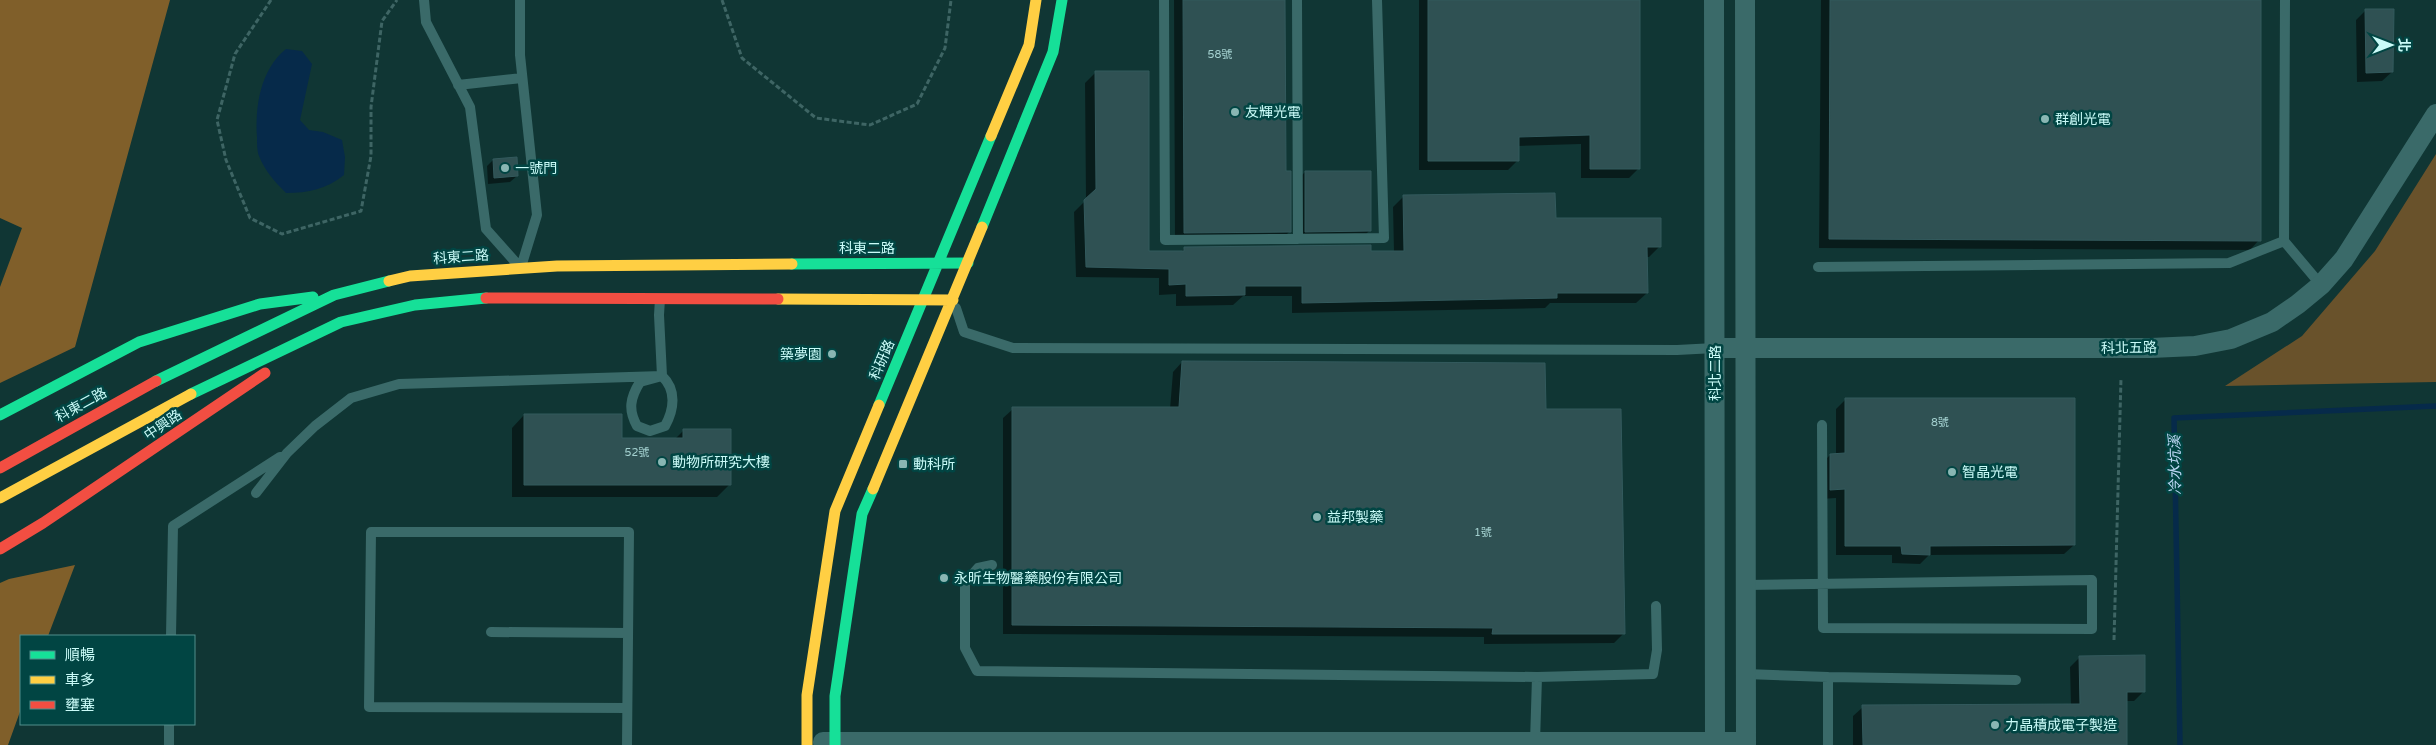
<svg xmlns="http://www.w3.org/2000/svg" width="2436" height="745" font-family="'Varela Round','Noto Sans TC',sans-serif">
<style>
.green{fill:#69522b}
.forest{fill:#805f2a}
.water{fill:#062a4a}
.shadow{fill:#0007}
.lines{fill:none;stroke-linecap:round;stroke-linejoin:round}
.stream{stroke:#062a4a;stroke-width:5.5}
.building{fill:#2f5153;stroke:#335a5d}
.path{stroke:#3e6564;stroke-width:3;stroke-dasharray:5 2.5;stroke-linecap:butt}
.lane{stroke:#3a6a69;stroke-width:10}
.street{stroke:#3a6a69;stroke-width:20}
.fast{stroke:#16e098;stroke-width:11}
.slow{stroke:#ffcf43;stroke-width:11}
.jam{stroke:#f24e42;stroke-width:11}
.poi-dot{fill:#89b6b3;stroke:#014543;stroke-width:2}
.labels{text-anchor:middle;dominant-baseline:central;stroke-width:5;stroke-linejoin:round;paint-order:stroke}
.number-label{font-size:11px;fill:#a3d0cf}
.poi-label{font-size:14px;fill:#cafbf8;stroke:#014543;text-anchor:start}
.street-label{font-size:14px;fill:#cafbf8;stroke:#014543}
.water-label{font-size:15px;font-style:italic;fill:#bfd9f7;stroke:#014543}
</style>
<rect width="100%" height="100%" fill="#103634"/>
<path class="green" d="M 2436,154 L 2436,382 L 2225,386 L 2302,336 L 2375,251 Z"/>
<path class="forest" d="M 0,0 L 170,0 L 75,347 L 0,383 L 0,287 L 22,228 L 0,218 Z
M 75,565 L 48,636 L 21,636 L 21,709 L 8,745 L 0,745 L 0,583 L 9,579 Z"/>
<path class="water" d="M 286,49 L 302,51 L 312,64 L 300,120 L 309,130 L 323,132 L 342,140 L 345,157 L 344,175 C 327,189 308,193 286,193 C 275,182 265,171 259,156 C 257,151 257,143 257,137 C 255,107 260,70 286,49 Z"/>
<path class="shadow" d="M 1174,0 L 1284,0 L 1284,172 L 1290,231 L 1280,241 L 1175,242 Z
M 1419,0 L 1639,0 L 1638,169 L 1629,178 L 1581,178 L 1581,144 L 1518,146 L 1518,160 L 1508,170 L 1419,170 Z
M 1821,0 L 2259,0 L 2259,240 L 2250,250 L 1819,248 Z
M 2366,10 L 2392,72 L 2382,81 L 2357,82 L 2356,20 Z
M 1095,73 L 1147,252 L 1181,252 L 1185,248 L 1394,252 L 1393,207 L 1404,196 L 1554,219 L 1660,246 L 1649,257 L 1646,257 L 1647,293 L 1636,303 L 1550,303 L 1545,308 L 1292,313 L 1292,296 L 1243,296 L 1233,305 L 1176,306 L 1176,294 L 1159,295 L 1159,278 L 1076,277 L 1074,212 L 1086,200 L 1085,83 Z
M 493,160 L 517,176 L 510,182 L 488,184 L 487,166 Z
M 1305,172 L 1369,231 L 1360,240 L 1296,241 L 1295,182 Z
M 1182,362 L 1545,410 L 1624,633 L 1614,643 L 1484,644 L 1484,637 L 1003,634 L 1003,418 L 1013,409 L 1170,409 L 1173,372 Z
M 1845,400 L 2074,545 L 2064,554 L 1929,555 L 1920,564 L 1892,563 L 1892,555 L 1836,555 L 1836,498 L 1821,499 L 1820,465 L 1830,455 L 1836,455 L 1836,409 Z
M 524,415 L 621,439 L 675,439 L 684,430 L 729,485 L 717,497 L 512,497 L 512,428 Z
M 2080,657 L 2144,691 L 2134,701 L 2126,701 L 2126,745 L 1853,745 L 1853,716 L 1863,707 L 2071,706 L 2070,667 Z"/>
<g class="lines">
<path class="stream" d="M 2180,745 L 2174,418 L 2436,406"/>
</g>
<path class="building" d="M 1183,0 L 1285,0 L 1286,171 L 1291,171 L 1291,232 L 1184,233 Z
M 1428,0 L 1640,0 L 1640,169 L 1590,169 L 1590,135 L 1519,137 L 1519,161 L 1428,161 Z
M 1830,0 L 2261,0 L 2261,241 L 1829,239 Z
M 2365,9 L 2394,9 L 2393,72 L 2366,73 Z
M 1095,71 L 1149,71 L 1149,251 L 1184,251 L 1184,247 L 1371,245 L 1371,251 L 1404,251 L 1403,195 L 1555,193 L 1556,218 L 1661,218 L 1661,247 L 1647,247 L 1648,293 L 1557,293 L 1557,298 L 1302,303 L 1302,286 L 1245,286 L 1245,295 L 1186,296 L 1186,284 L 1169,285 L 1169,269 L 1086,267 L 1084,200 L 1096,189 Z
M 517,157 L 518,176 L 494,178 L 493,159 Z
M 1305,171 L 1371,171 L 1371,231 L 1305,232 Z
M 1182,361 L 1545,363 L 1546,409 L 1621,409 L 1625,634 L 1492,634 L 1493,628 L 1012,625 L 1012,407 L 1179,407 Z
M 1845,398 L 2075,398 L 2075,545 L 1930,546 L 1930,555 L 1902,554 L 1901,546 L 1845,546 L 1845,489 L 1830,490 L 1830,454 L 1845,453 Z
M 524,414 L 622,414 L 622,438 L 683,438 L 683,429 L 731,429 L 731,485 L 524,485 Z
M 2145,655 L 2145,692 L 2127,692 L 2127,745 L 1863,745 L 1862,705 L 2080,704 L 2079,656 Z"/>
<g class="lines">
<path class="path" d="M 271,0 L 235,54 L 217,120 L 226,160 L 250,218 L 282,234 L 361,211 L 371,156 L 371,107 L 382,21 L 397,0
M 722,0 L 742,58 L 816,118 L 870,125 L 917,104 L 945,48 L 951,0
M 2114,640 L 2121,378"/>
<path class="lane" d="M 424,0 L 426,22 L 470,107 L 486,229 L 518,265
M 520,0 L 520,55 L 537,215 L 521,267
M 1164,0 L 1165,240 L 1384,238 L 1377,0
M 1297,0 L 1298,239
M 2285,0 L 2284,241 L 2321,285
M 458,85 L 522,78
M 1818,267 L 2229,263 L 2284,241
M 956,308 L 964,332 L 1013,348 L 1677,350 L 1715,348
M 662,376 C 677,390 674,410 665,426 L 650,431 L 637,426 C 628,410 630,398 640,382 Z
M 256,493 L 287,453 L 315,426 L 351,398 L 399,384 L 662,376 L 659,315 L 660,299
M 992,565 L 978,568 L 965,583 L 965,648 L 977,671 L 1537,677 L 1653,674 L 1657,650 L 1656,606
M 1746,585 L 2092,580 L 2092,629 L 1823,628 L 1822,425
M 491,632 L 628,633
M 171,636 L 173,526 L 280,457
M 1746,674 L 1828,677 L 1828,745
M 1828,677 L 2016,680
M 1535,742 L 1537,677
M 169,745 L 169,724
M 627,745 L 629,532 L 371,532 L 369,707 L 627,708"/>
<path class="street" d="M 1714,0 L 1715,745
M 1745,0 L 1746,745
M 1715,348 L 2151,348 L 2195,346 L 2231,339 L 2272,322 L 2298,304 L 2321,285 L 2344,259 L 2436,114
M 823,742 L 1746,742"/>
<path class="fast" d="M 982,227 L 1053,52 L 1062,0
M 792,264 L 968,263
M 156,381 L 334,295 L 389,281
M 191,394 L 341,322 L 415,305 L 486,298
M 879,405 L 991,136
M 0,415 L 139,342 L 260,304 L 313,297
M 835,745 L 835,696 L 862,514 L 873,489"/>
<path class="slow" d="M 991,136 L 1029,45 L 1036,0
M 389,281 L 410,276 L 557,266 L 792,264
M 778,299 L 953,300
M 873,489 L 982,227
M 0,498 L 191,394
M 807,745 L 807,695 L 835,511 L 879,405"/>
<path class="jam" d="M 486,298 L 778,299
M 0,468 L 156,381
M 0,549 L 43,523 L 265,373"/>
</g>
<g class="poi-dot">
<circle cx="1235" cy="112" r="5"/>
<circle cx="2045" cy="119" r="5"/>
<circle cx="505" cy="168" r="5"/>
<circle cx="832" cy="354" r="5"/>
<circle cx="662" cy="462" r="5"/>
<rect x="898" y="459" width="10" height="10" rx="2.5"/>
<circle cx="1952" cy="472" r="5"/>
<circle cx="1317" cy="517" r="5"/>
<circle cx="944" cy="578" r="5"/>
<circle cx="1995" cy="725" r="5"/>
</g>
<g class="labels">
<g class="number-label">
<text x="1220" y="54">58號</text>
<text x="1940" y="422">8號</text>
<text x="637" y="452">52號</text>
<text x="1483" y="532">1號</text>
</g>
<g class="poi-label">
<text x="1245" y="112">友輝光電</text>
<text x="2055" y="119">群創光電</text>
<text x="515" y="168">一號門</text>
<text x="822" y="354" text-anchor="end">築夢園</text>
<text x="672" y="462">動物所研究大樓</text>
<text x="913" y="464">動科所</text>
<text x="1962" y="472">智晶光電</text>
<text x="1327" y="517">益邦製藥</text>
<text x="954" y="578">永昕生物醫藥股份有限公司</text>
<text x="2005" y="725">力晶積成電子製造</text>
</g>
<g class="street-label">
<text x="867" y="248">科東二路</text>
<text transform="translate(461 257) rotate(-4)">科東二路</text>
<text transform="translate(2129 348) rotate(-1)">科北五路</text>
<text transform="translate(882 360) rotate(-67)">科研路</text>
<text transform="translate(1715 373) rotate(-90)">科北二路</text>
<text transform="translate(81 405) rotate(-29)">科東二路</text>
<text transform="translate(163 425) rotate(-34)">中興路</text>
</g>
<g class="water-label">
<text transform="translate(2175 465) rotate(-91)">冷水坑溪</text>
</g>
</g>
<rect x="20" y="635" width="175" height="90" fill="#014543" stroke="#518e8b"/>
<rect x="30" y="651" width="25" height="8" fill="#16e098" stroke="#518e8b"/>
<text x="65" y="660" font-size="15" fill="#cafbf8">順暢</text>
<rect x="30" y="676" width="25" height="8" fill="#ffcf43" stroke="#518e8b"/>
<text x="65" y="685" font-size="15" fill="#cafbf8">車多</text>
<rect x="30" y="701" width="25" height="8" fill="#f24e42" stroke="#518e8b"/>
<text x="65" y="710" font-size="15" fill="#cafbf8">壅塞</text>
<g transform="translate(2391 45) rotate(90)" stroke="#014543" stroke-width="4" paint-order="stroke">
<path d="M0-4L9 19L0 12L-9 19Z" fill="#cafbf8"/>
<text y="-8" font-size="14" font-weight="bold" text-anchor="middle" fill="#cafbf8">北</text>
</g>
</svg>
